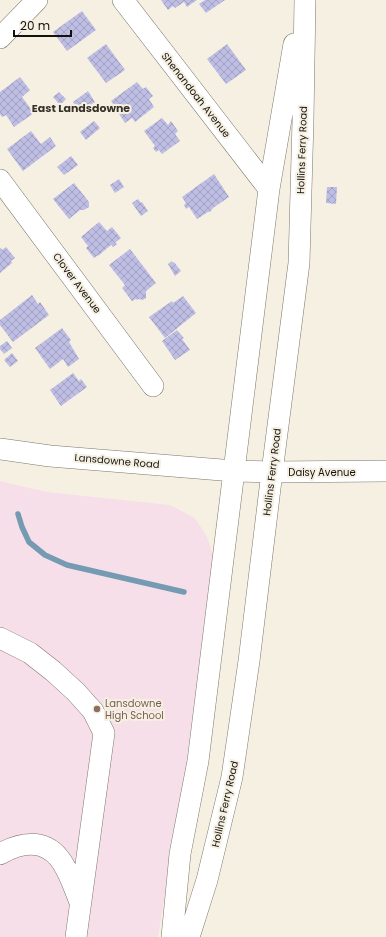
<svg xmlns="http://www.w3.org/2000/svg" width="386" height="937" font-family="Poppins,sans-serif">
<style>
.education{fill:#f7dfe9}
.lines{fill:none;stroke-linecap:round;stroke-linejoin:round}
.stream{stroke:#749bb2;stroke-width:5.5}
.building{fill:url(#building-cross-hatch)}
.minor-casing{stroke:#7c776b;stroke-width:22}
.minor{stroke:#fff;stroke-width:21}
.education-dot{fill:#8d6e63;stroke:#f6f0e3;stroke-width:1.5}
.labels{text-anchor:middle;dominant-baseline:central;stroke-width:4;stroke-linejoin:round;paint-order:stroke}
.street-label{font-size:10px;fill:#14120e;stroke:#f6f0e3}
.education-label{font-size:10px;fill:#785e54;stroke:#f6f0e3;text-anchor:start}
.neighbourhood-label{font-size:11px;font-weight:bold;fill:#373228;stroke:#f6f0e3}
</style>
<defs>
<pattern id="building-cross-hatch" width="8" height="8" patternUnits="userSpaceOnUse"><rect width="8" height="8" fill="#bebde4"/><path d="M0 0l8 8M0 8l8-8" fill="none" stroke="#a2a1c2"/></pattern>
</defs>
<rect width="100%" height="100%" fill="#f6f0e3"/>
<path class="education" d="M 0,481 L 47,492 L 170,505 L 195,518 L 207,537 L 213,555 L 212,573 L 187,760 L 158,937 L 0,937 Z"/>
<g class="lines">
<path class="stream" d="M 18,514 L 22,527 L 29,542 L 45,555 L 67,565 L 184,592"/>
</g>
<path class="building" d="M 161,0 L 197,0 L 187,7 L 184,2 L 175,8 L 173,6 L 168,10 Z
M 205,0 L 225,0 L 206,13 L 199,4 Z
M 82,11 L 96,30 L 67,51 L 53,32 Z
M 106,44 L 125,70 L 106,83 L 87,58 Z
M 227,44 L 246,70 L 226,84 L 207,59 Z
M 20,77 L 30,90 L 22,97 L 34,113 L 14,127 L 6,115 L 2,117 L 0,114 L 0,92 Z
M 137,82 L 143,89 L 146,87 L 153,96 L 149,99 L 154,107 L 135,122 L 132,118 L 125,123 L 119,114 L 120,113 L 111,101 Z
M 88,91 L 95,102 L 80,112 L 73,102 Z
M 59,92 L 66,99 L 60,105 L 53,97 Z
M 162,118 L 168,125 L 171,121 L 178,131 L 175,134 L 180,141 L 162,154 L 159,150 L 156,152 L 153,148 L 155,146 L 144,131 Z
M 94,121 L 100,128 L 86,140 L 80,132 Z
M 31,131 L 41,144 L 50,137 L 56,146 L 23,171 L 7,149 Z
M 71,156 L 78,165 L 64,175 L 57,167 Z
M 214,174 L 229,197 L 213,208 L 210,212 L 208,212 L 197,219 L 189,207 L 186,209 L 184,205 L 186,203 L 182,197 Z
M 119,179 L 124,187 L 115,193 L 110,185 Z
M 74,183 L 89,202 L 89,207 L 84,210 L 80,210 L 69,219 L 53,199 Z
M 327,187 L 337,187 L 336,204 L 326,203 Z
M 138,199 L 141,203 L 142,202 L 148,211 L 141,216 L 132,203 Z
M 99,222 L 107,231 L 112,227 L 121,238 L 115,243 L 117,244 L 113,247 L 111,245 L 98,256 L 98,255 L 94,258 L 86,248 L 88,246 L 81,237 Z
M 6,247 L 15,258 L 11,261 L 12,263 L 0,273 L 0,249 L 1,248 L 2,250 Z
M 130,249 L 156,283 L 146,291 L 146,298 L 143,300 L 139,299 L 137,300 L 136,299 L 132,301 L 122,288 L 125,285 L 109,265 Z
M 172,261 L 173,263 L 174,262 L 181,271 L 175,276 L 168,264 Z
M 32,295 L 38,304 L 40,302 L 49,315 L 13,342 L 0,325 L 0,320 Z
M 183,296 L 196,313 L 165,338 L 149,317 L 172,301 L 173,303 Z
M 62,328 L 71,340 L 69,342 L 79,359 L 68,367 L 63,359 L 50,369 L 35,348 Z
M 177,330 L 184,338 L 182,339 L 190,350 L 175,360 L 162,341 Z
M 7,341 L 12,348 L 4,354 L 0,349 L 0,346 Z
M 12,353 L 18,361 L 10,367 L 4,360 Z
M 73,373 L 79,381 L 81,379 L 87,387 L 61,406 L 50,390 Z"/>
<g class="lines">
<defs>
<path id="minor" d="M 123,0 L 269,189
M 0,38 L 37,0
M 0,180 L 153,386
M 0,449 L 50,456 L 234,471 L 272,472 L 386,471
M 0,638 L 30,653 L 53,671 L 76,692 L 93,711 L 104,733 L 76,937
M 0,854 C 19,843 43,838 59,858 C 69,870 74,888 80,902
M 172,937 L 180,854 L 198,761 L 269,189 L 294,44
M 189,937 L 207,880 L 232,777 L 249,661 L 272,472 L 299,263 L 303,120 L 305,0"/>
</defs>
<use href="#minor" class="minor-casing"/>
<use href="#minor" class="minor"/>
</g>
<circle class="education-dot" cx="97" cy="709" r="4"/>
<g class="labels">
<g class="street-label">
<text transform="translate(196 95) rotate(52)">Shenandoah Avenue</text>
<text transform="translate(302 150) rotate(-88)">Hollins Ferry Road</text>
<text transform="translate(77 283) rotate(53)">Clover Avenue</text>
<text transform="translate(117 461) rotate(5)">Lansdowne Road</text>
<text transform="translate(272 472) rotate(-83)">Hollins Ferry Road</text>
<text x="322" y="472">Daisy Avenue</text>
<text transform="translate(225 804) rotate(-77)">Hollins Ferry Road</text>
</g>
<g class="education-label">
<text x="105" y="703">Lansdowne<tspan x="105" dy="12">High School</tspan></text>
</g>
<g class="neighbourhood-label">
<text x="81" y="108">East Landsdowne</text>
</g>
</g>
<path d="M14 30v6h57v-6" fill="none" stroke="#14120e" stroke-width="2"/>
<text x="20" y="30" font-size="12" fill="#14120e" stroke="#f6f0e3" stroke-width="3" paint-order="stroke">20 m</text>
</svg>
